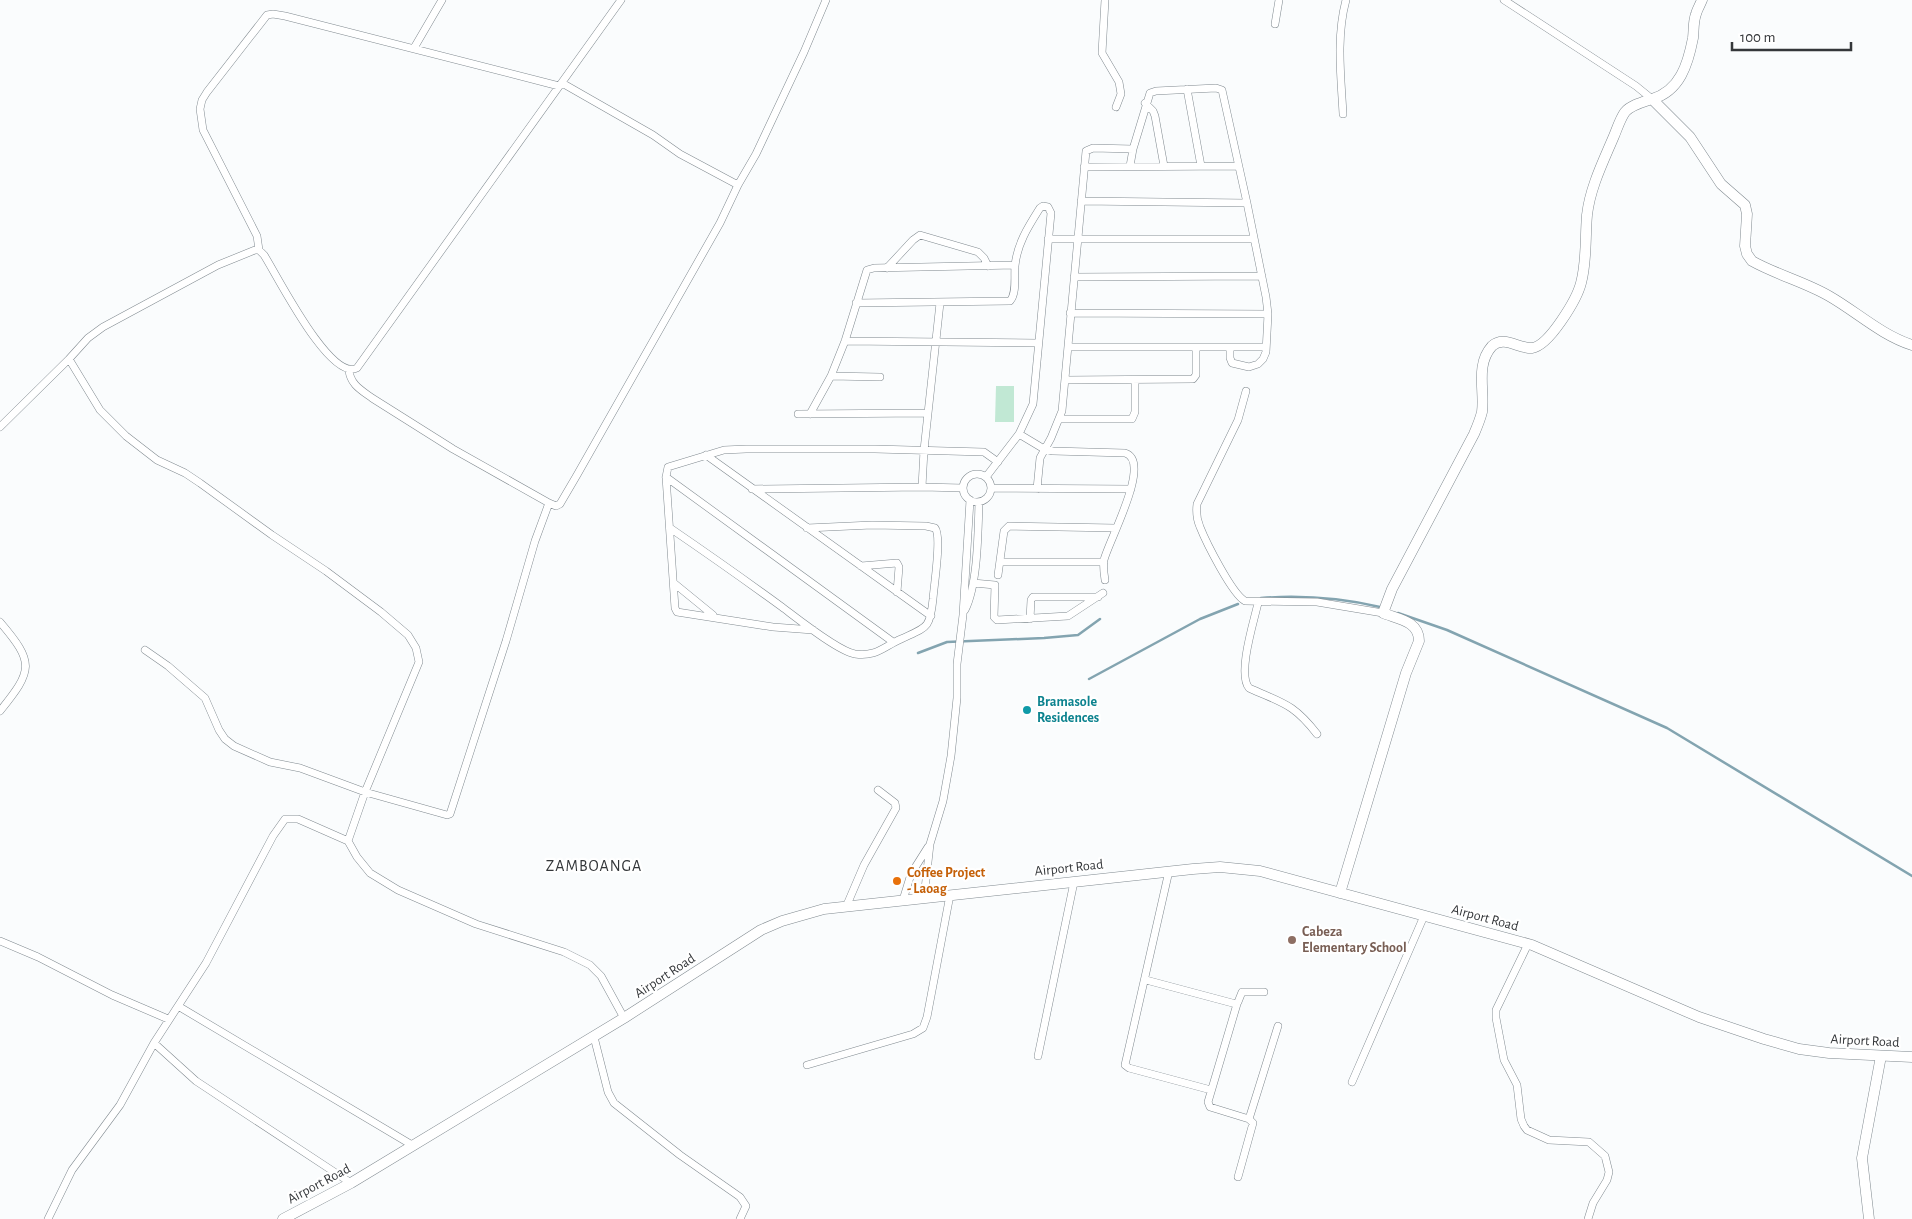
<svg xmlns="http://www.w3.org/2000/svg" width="1912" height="1219" font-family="'Alegreya Sans',sans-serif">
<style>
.green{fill:#c1e8d4}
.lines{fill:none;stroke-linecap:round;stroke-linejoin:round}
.stream{stroke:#83a4b0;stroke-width:2.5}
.street-casing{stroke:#818a90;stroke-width:8}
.secondary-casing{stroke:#818a90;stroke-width:11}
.street{stroke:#fff;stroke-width:7}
.secondary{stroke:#fff;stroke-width:10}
.culture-dot{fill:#0f9aa8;stroke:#fff;stroke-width:2}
.food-dot{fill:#e8710a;stroke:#fff;stroke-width:2}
.education-dot{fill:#8d6e63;stroke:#fff;stroke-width:2}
.labels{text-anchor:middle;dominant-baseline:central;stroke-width:4.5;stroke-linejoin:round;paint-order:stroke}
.culture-label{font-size:14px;font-weight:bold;fill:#0d838f;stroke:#fff;text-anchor:start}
.street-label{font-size:14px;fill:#34373a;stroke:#fff}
.food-label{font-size:14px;font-weight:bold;fill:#c56008;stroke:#fff;text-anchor:start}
.education-label{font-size:14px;font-weight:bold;fill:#785e54;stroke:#fff;text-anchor:start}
.quarter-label{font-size:16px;letter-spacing:1px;fill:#34373a;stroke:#fff}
</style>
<rect width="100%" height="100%" fill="#fafcfd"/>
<path class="green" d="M 996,386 L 1014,386 L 1014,422 L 995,422 Z"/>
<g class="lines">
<path class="stream" d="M 1261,598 C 1301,595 1341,598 1380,607
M 1398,613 L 1447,630 L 1667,728 L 1912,876
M 918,653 L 947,642 L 1044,638 L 1078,635 L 1100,619
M 1089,679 L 1200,619 L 1238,604"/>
<defs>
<path id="street" d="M 1105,0 L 1102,53 L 1119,82 L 1121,94 L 1116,107
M 1504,0 L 1636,86 L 1652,99
M 1275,24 L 1279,0
M 414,48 L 442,0
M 562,83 L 653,135 L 680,154 L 738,185 L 756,154 L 804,52 L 826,0
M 1187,89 L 1201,166
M 1145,103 L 1153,111 L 1155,116 L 1164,166
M 1343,114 C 1341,77 1336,37 1346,0
M 1130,166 L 1133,149 L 1150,93 L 1156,91 L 1216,88 L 1222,90 L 1247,203 L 1266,297 L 1268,314 L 1266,352 L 1263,359 L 1258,364 L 1249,367 L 1232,363 L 1230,358 L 1230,347
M 1084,167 L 1238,166
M 1081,201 L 1247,203
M 1048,239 L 1254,239
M 259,250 L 257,236 L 203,130 L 200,109 L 202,100 L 207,92 L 267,15 L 273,14 L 285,16 L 559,86
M 887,268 L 913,240 L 920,235 L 978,252 L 984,258 L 988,266
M 1074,277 L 1262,276
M 856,303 L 1010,301 C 1017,293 1014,277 1015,266 C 1017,244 1028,227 1040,208 L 1043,206 L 1048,207 L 1051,213 L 1033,404 L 1019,434 L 986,477
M 1070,313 L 1268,314
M 845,341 L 1038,343
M 1068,347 L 1266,347
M 349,370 C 350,384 361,390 372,398 L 453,449 L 549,503
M 831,376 L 880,377
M 1065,380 L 1193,379 L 1196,375 L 1196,347
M 1246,391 L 1238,420 L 1197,504 C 1196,512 1197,520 1200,527 C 1206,542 1232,594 1245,601 L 1317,602 L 1383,613
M 798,414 L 928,413
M 810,414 L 831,376 L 845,341 L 867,270 L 874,268 L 1015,265
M 1059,419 L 1132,419 L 1135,412 L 1135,380
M 0,427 L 69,359
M 1019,434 L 1044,449 L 1053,451 L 1125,453 C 1153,461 1108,542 1104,560 C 1103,566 1104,574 1105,580
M 706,455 L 931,616
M963 488a14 14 0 1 1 28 0a14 14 0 1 1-28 0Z
M 666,477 L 893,642
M 922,487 L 924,450 L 940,303
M 991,488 L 1131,489
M 752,489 L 922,487 L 963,488
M 1037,489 L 1040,458 L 1051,438 L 1062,411 L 1086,151 L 1093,148 L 1133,149
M 670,528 C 708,554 745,580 782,607 C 798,619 838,651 855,654 C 876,657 883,647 901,639 C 927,627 930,629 933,599 C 934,585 942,536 935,528 L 926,526 L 872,525 L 807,528
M 1001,562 L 1104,562
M 861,566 L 897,563 L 899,567 L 897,592
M 998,575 L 1004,531 L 1009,526 L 1116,528
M 973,583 L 995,585 L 994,617 L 997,620 L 1068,616 L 1103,593
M 675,584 L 713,615
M 1258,603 C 1254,621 1237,674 1249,688 C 1282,703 1293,703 1317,734
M 965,610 C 978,584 978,532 979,502
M 1030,619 L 1031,600 L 1033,597 L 1098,597
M 0,622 C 35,663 33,670 0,711
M 813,630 L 773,627 L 677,612 L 675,608 L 666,477 L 668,467 L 724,450 L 746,449 L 875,449 L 984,452 L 998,462
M 145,650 L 168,666 L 205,698 L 219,730 L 225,739 L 234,746 L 270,762 L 300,768 L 365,792 L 447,815 L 450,814 L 506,641 L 535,541 L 549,503 L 556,506 L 560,504 L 577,475 L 720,223 L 738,185
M 348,841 L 365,792 L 419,662 L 416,648 L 408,635 L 381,612 L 326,571 L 272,535 L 200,483 L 185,473 L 157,460 L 126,436 L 100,410 L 69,359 L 88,338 L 103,327 L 218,265 L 255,250 L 259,250 L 264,255 C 277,275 330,382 357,368 L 621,0
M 1169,871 L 1125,1065 L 1129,1068 L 1211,1090
M 924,898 L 930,844 L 943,801 L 951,756 L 957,698 L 957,664 L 963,615 L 970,500
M 903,900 L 911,874 L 928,847
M 846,907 L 864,865 L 896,808 L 895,803 L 878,790
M 0,941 L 38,957 L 112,995 L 168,1019
M 1528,944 L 1496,1010 L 1496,1018 L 1504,1060 L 1517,1085 L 1521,1119 L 1524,1126 L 1527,1130 L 1549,1140 L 1589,1142 L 1605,1156 L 1609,1172 L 1607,1180 L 1593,1203 L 1588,1219
M 1146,980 L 1236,1004 L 1238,1002 L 1242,992 L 1264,992
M 1237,1004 L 1208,1102 L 1210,1107 L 1249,1119 L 1253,1123 L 1238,1177
M 178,1006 L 412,1145
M 594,1037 L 608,1092 L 614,1103 L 680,1155 L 740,1197 L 746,1206 L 740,1219
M 154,1043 L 196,1081 L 351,1183
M 1038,1056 L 1074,882
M 807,1065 L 913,1034 L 923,1028 L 927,1017 L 950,895
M 1352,1082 L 1424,916
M 1249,1119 L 1278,1026
M 48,1219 L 72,1170 L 120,1105 L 154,1043 L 206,963 L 273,836 L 285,819 L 298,819 L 348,841 L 357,857 L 370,873 L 398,890 L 476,924 L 564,952 L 590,965 L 601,976 L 624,1018"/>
<path id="secondary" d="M 1652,99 C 1680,91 1688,64 1693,38 C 1694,30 1693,22 1696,14 C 1697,10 1700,5 1702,0
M 1340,893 L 1406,673 L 1419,641 C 1419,621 1398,619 1383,613 L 1392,589 L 1474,434 C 1477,427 1480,420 1482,412 C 1485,391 1475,365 1492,346 C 1504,335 1519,349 1532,348 C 1549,346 1577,299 1581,283 C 1587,261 1585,238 1587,215 C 1590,188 1603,162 1614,136 C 1617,129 1620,119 1625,112 C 1631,105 1643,102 1652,99 L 1690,137 L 1721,184 L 1745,205 L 1747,214 L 1745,246 L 1747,254 L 1752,261 C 1777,275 1805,282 1829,296 C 1857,312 1881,335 1912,345
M 283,1219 L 351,1183 L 624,1018 L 761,930 L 782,921 L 824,909 L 1193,869 L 1220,867 L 1260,871 L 1532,945 L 1699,1017 L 1764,1039 L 1799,1049 L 1829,1053 L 1912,1057
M 1869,1219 L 1862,1158 L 1881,1056"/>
</defs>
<use href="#street" class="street-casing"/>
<use href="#secondary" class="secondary-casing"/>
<use href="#street" class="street"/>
<use href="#secondary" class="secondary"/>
</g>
<circle class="culture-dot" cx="1027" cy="710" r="5"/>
<circle class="food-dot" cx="897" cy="881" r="5"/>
<circle class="education-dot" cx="1292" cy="940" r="5"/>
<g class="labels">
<g class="culture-label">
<text x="1037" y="702">Bramasole<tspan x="1037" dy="16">Residences</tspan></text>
</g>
<g class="street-label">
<text transform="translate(1069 868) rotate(-6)">Airport Road</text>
<text transform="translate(1485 918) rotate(15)">Airport Road</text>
<text transform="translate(665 976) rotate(-33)">Airport Road</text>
<text transform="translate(1865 1041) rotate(3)">Airport Road</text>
<text transform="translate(319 1184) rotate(-28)">Airport Road</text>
</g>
<g class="food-label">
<text x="907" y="873">Coffee Project<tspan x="907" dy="16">- Laoag</tspan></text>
</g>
<g class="education-label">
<text x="1302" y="932">Cabeza<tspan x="1302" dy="16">Elementary School</tspan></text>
</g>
<g class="quarter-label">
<text x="594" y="866">ZAMBOANGA</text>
</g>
</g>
<path d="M1732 42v8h119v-8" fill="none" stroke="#34373a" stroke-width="2.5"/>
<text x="1740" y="42" font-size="15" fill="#34373a" stroke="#ffffff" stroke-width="4" paint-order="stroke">100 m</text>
</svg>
